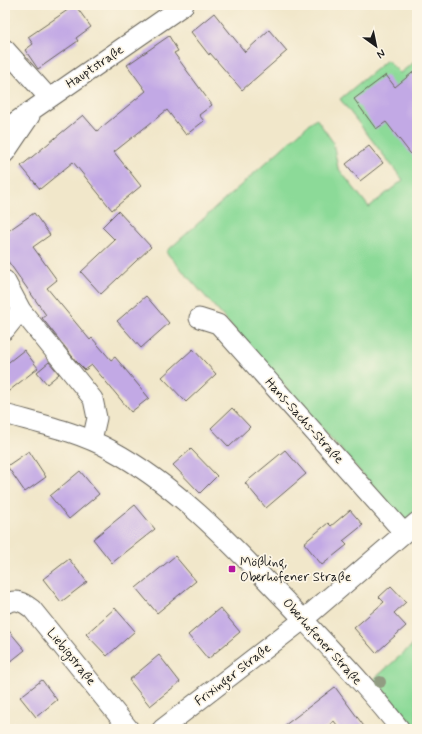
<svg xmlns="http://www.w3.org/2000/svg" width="422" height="734" font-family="Mynerve,sans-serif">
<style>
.green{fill:#8cda98;stroke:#547b5a}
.building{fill:#c2a9e5}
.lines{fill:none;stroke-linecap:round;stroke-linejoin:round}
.minor-casing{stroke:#676359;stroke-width:21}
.minor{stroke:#fff;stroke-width:19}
.tree{fill:#919c82}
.poi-dot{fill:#b5179e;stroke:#fcf5e5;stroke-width:1.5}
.labels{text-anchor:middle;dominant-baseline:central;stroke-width:3.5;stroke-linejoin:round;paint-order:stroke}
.street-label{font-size:13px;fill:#1c1c1c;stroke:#fcf5e5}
.poi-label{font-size:13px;fill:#1c1c1c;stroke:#fcf5e5;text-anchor:start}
</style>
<rect width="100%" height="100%" fill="#fcf5e5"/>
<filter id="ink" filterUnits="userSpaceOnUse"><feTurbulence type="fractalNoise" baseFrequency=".025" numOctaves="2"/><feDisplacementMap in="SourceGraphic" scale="8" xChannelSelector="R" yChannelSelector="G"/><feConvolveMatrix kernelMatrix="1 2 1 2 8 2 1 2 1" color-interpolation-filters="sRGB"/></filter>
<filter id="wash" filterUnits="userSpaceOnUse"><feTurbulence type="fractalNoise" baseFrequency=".012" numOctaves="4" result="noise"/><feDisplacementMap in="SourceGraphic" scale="16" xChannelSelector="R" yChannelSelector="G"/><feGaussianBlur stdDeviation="0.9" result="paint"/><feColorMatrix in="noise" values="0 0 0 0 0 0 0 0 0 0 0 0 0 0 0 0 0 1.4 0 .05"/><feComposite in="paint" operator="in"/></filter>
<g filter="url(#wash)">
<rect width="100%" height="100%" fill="#f1e7ca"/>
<path class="green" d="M 387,60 L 400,73 L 417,60 L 417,510 L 404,521 L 166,252 L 316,118 L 333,142 L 338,168 L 369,207 L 403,180 L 340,99 Z
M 417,641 L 417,729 L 416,729 L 374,679 Z"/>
<g id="blocks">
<path class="building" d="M 75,5 L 91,27 L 76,38 L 78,41 L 38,69 L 25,50 L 33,44 L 28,37 Z
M 214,13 L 245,52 L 269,30 L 287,51 L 242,90 L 210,53 L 209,55 L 191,32 Z
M 169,36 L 178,51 L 174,53 L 212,105 L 199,115 L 204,121 L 186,135 L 167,110 L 114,152 L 141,186 L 112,210 L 73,162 L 40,189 L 21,166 L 83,115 L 97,131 L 146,91 L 127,65 Z
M 417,69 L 417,162 L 386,122 L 376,129 L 354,99 L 386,75 L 395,87 Z
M 369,146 L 383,163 L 360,181 L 346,164 Z
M 118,211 L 151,247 L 101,294 L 81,272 L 115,240 L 102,227 Z
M 34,213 L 50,235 L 33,247 L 57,280 L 47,288 L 90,340 L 92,338 L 111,360 L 115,357 L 149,398 L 131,412 L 92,365 L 85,370 L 76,361 L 42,318 L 46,315 L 5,257 L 5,233 Z
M 146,296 L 169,323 L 141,348 L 117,321 Z
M 193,349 L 216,374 L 186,402 L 162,377 Z
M 24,350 L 38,368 L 5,394 L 5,365 Z
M 49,362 L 59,374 L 47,384 L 37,372 Z
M 232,408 L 250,427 L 229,447 L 211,428 Z
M 191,449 L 217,476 L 200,493 L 173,465 Z
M 285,450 L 306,474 L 266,508 L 245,483 Z
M 29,451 L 46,477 L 25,492 L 7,466 Z
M 80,471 L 99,494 L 69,519 L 50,496 Z
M 135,505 L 155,529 L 112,563 L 93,539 Z
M 350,510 L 363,525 L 343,541 L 347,545 L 322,565 L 304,543 L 328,523 L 331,526 Z
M 175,556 L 196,581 L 157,613 L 136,588 Z
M 69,559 L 87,582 L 61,602 L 43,579 Z
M 391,586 L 406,602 L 394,613 L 406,626 L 376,653 L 354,628 L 384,602 L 379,597 Z
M 115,608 L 135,631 L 107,656 L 86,634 Z
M 220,608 L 240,632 L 208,659 L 188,635 Z
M 5,626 L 25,650 L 5,666 Z
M 159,655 L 180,682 L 150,706 L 129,680 Z
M 42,680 L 57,700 L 36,717 L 20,697 Z
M 335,687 L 366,729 L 340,729 L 334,721 L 324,729 L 280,729 Z"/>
</g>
</g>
<g filter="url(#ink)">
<use href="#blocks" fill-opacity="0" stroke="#676359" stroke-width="1"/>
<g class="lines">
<defs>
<path id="minor" d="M 5,49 L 49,98
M 5,129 L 184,5
M 5,153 L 30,116
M 5,280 L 21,310 L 93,399 L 97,418 L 92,440
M 199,318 L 218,324 L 404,533
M 5,330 L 21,310
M 5,414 C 40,424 79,432 111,450 C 179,487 233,546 287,602 C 325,643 365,684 400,729
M 5,604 C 16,598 23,602 32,609 L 129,729
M 162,729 L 303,620 L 417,522"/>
</defs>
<use href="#minor" class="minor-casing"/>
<use href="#minor" class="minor"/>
</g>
<circle class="tree" cx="380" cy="682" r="6"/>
</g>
<rect class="poi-dot" x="228" y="565" width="8" height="8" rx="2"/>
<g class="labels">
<g class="street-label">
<text transform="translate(95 67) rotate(-34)">Hauptstraße</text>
<text transform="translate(304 421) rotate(48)">Hans-Sachs-Straße</text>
<text transform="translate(322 642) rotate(48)">Oberhofener Straße</text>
<text transform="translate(71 657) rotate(51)">Liebigstraße</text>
<text transform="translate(233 675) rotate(-38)">Frixinger Straße</text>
</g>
<g class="poi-label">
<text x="240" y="562">Mößling,<tspan x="240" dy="15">Oberhofener Straße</tspan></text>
</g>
</g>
<rect width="422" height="734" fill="none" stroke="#fcf5e5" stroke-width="20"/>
<g transform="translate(376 46) rotate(147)" stroke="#fcf5e5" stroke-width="3" paint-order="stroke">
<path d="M0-3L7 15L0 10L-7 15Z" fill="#1c1c1c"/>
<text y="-6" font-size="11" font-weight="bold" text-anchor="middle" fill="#1c1c1c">N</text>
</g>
</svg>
